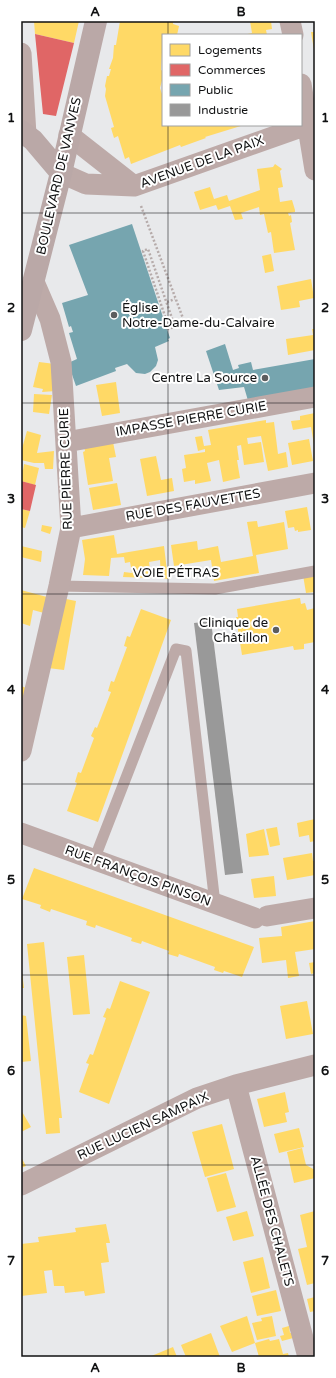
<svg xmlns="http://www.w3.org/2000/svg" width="336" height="1378" font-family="'Varela Round',sans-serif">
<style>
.homes{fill:#ffd966}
.shops{fill:#e06666}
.public{fill:#76a5af}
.industry{fill:#999}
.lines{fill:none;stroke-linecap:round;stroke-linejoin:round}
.path{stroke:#b6abaa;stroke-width:2.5;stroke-dasharray:2 2;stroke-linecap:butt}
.lane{stroke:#bdaaa8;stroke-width:11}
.street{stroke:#bdaaa8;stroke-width:21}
.secondary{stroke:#baa8a7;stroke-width:22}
.grid{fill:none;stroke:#101112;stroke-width:1;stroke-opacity:0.55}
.poi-dot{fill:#5c5d5e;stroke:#fff;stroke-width:1.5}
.labels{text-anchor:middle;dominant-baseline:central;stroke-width:4;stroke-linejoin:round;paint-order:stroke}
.street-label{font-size:13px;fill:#101112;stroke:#fff}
.poi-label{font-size:13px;fill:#101112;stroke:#fff;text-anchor:end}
.neatline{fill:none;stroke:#101112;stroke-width:1.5}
.grid-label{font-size:13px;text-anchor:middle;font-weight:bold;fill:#101112}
</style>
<rect width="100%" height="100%" fill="#e8e9eb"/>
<path class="homes" d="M 34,21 L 79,21 L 74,43 L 35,34 Z
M 120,21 L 173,21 L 173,24 L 179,26 L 177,35 L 163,35 L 161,70 L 163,71 L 163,77 L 160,88 L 163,97 L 163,125 L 244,125 L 205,137 L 206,138 L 181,147 L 180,145 L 131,164 L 129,157 L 125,159 L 118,136 L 114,138 L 111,128 L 114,127 L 105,96 L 106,89 L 105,86 L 107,76 L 109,76 L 111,69 L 109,69 L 113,58 L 114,45 L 116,45 Z
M 250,21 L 271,21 L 272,29 L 266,30 L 267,35 L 243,35 L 252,33 Z
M 311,32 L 315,32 L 315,49 L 314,50 Z
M 275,164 L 282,169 L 280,171 L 283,187 L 278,188 L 280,202 L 292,200 L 295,210 L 295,212 L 288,213 L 289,216 L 291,215 L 292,222 L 290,223 L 295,250 L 274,253 L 271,232 L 268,233 L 264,214 L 260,215 L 259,207 L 241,213 L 243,219 L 235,220 L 230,206 L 218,210 L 216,205 L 200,210 L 194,192 L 210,187 L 214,199 L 227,195 L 229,201 L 260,190 L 257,169 L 273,167 Z
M 271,254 L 274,271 L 265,273 L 262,256 Z
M 311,279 L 314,298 L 299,301 L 300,307 L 281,310 L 277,286 Z
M 312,329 L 315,329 L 315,350 L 288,355 L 286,339 L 313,335 Z
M 39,362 L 55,364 L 56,391 L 42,392 L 43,389 L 33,387 Z
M 116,382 L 120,413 L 102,416 L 96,385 Z
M 34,394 L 52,395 L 49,414 L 33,412 Z
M 315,413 L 315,445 L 314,445 L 311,427 L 293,430 L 291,421 L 300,420 L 300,416 Z
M 266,420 L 266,423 L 274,422 L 278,454 L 286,452 L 288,467 L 268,471 L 261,436 L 247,438 L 248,444 L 261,442 L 264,462 L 244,465 L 241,445 L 237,446 L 239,460 L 237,460 L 240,478 L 223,482 L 219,460 L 207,463 L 211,481 L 195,484 L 195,480 L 184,482 L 182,469 L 186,468 L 184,455 L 205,452 L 205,449 L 198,451 L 195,437 L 202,436 L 204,446 L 211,445 L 208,430 Z
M 27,431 L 41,435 L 37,453 L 54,451 L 53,469 L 45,469 L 44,463 L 34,463 L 21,460 L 21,452 Z
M 112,437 L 116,457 L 109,458 L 113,481 L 88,485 L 83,452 L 85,451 L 83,442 Z
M 309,439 L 313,461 L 292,465 L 288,443 Z
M 156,456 L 161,480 L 172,478 L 174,491 L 147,496 L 140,459 Z
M 24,464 L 39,468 L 35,485 L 21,481 L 21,469 L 23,470 Z
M 117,483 L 121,505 L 93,510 L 89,488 Z
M 307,507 L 311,530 L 298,532 L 298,530 L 295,531 L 294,527 L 288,528 L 285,511 Z
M 21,509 L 30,511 L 25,528 L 21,527 Z
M 257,521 L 258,527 L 284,522 L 288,549 L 256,555 L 259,573 L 214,581 L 211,560 L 174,566 L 171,545 L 197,541 L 198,550 L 218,546 L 221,562 L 253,556 L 247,522 Z
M 42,525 L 52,527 L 50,534 L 41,531 Z
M 114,535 L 117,554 L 164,546 L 168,579 L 161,578 L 160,560 L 149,562 L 151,578 L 123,577 L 124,572 L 132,573 L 130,562 L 125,563 L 124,557 L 111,558 L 109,576 L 83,575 L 85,559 L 82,540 Z
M 21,546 L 42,551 L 41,562 L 21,557 Z
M 315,573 L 315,592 L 306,593 L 303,575 Z
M 21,590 L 47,597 L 44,613 L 33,610 L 30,626 L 21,623 Z
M 61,598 L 76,601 L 64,670 L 48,668 Z
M 300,598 L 301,604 L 305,603 L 307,610 L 315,608 L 315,642 L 304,644 L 304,649 L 294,650 L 293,646 L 242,655 L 236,617 L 238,617 L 237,609 Z
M 141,609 L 171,620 L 98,822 L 67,811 L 77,783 L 75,782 L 78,772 L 81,773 L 94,738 L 91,736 L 95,727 L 97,728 L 111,692 L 108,691 L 111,681 L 114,682 L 127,647 L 124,646 L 127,636 L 130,637 Z
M 21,686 L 29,689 L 21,722 Z
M 315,819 L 315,841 L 310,842 L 309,835 L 299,837 L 297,823 Z
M 277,827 L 280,845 L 270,847 L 266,829 Z
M 264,829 L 269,855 L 249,857 L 246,834 Z
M 312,853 L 313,861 L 315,861 L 315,875 L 287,880 L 283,858 Z
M 34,868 L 254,947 L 242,977 L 224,971 L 223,973 L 214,970 L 215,967 L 179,954 L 178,957 L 168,954 L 169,951 L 142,941 L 141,944 L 131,941 L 132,938 L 96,925 L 95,928 L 86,925 L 87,921 L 51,909 L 50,912 L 40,908 L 41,905 L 22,899 Z
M 274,876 L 276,896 L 254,898 L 251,879 Z
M 315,921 L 315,949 L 295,952 L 299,976 L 288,978 L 286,960 L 262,963 L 259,938 L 282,936 L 281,927 Z
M 44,942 L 62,1118 L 59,1118 L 60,1133 L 46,1134 L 27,944 Z
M 84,955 L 90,1014 L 73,1015 L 67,957 Z
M 315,962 L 315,973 L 311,974 L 309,963 Z
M 21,972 L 22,972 L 24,988 L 21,988 Z
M 120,981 L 150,992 L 109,1104 L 79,1092 L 89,1064 L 86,1063 L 90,1054 L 93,1055 L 106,1018 L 103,1017 L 107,1008 L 110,1009 Z
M 307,1001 L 313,1034 L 286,1039 L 280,1006 Z
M 21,1015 L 26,1016 L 31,1061 L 21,1062 Z
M 285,1092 L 289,1112 L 285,1113 L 287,1122 L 264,1127 L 257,1099 Z
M 21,1110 L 31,1127 L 21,1132 Z
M 222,1124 L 234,1169 L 205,1177 L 192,1132 Z
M 299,1128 L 304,1147 L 279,1153 L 274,1134 Z
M 302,1148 L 306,1165 L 315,1170 L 315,1178 L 294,1183 L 287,1152 Z
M 21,1157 L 26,1166 L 21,1168 Z
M 226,1173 L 236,1207 L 217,1212 L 207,1178 Z
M 247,1211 L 254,1236 L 233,1241 L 226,1217 Z
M 315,1211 L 315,1283 L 307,1285 L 298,1249 L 307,1247 L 300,1215 Z
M 106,1224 L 110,1243 L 106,1243 L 109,1262 L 101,1263 L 105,1293 L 85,1296 L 84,1291 L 65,1293 L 64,1286 L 54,1286 L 52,1270 L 44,1271 L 47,1293 L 21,1296 L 21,1244 L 39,1242 L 38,1237 L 76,1232 L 75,1228 Z
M 263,1257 L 270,1288 L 251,1293 L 243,1262 Z
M 276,1290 L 281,1311 L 257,1316 L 252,1296 Z
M 315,1297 L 315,1311 L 310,1312 L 307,1299 Z
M 247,1316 L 255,1343 L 269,1339 L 270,1341 L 279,1339 L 283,1354 L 288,1353 L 289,1357 L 259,1357 L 255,1343 L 232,1352 L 220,1326 Z
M 272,1316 L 276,1336 L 257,1340 L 252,1323 L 262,1321 L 261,1318 Z
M 289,1326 L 290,1333 L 295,1332 L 297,1337 L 282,1341 L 280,1336 L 284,1335 L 282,1328 Z
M 211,1333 L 220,1357 L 186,1357 L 181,1345 Z
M 173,1347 L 177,1357 L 149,1357 Z"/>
<path class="shops" d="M 35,34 L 74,43 L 56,116 L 43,114 Z
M 21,481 L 36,485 L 30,511 L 21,509 Z"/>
<path class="public" d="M 132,224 L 170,338 L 168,339 L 169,341 L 155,347 L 158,360 L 156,366 L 150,372 L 145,374 L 136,373 L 127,364 L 115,368 L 116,371 L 76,386 L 68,363 L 77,359 L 69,333 L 73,332 L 71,326 L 69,327 L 62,303 L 88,295 L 69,245 Z
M 225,344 L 233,370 L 239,368 L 238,365 L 251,362 L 253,370 L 315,359 L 315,392 L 249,404 L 244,387 L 219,390 L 206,351 Z"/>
<path class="industry" d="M 211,621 L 243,873 L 225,875 L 194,623 Z"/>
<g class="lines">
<path class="path" d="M 141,206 L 184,321
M 167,302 L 175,299
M 167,329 L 175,327 L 148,249 L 143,251 L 169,328"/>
<path class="lane" d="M 59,586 L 215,589 L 315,571
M 94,860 L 176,649 L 186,651 L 215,904"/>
<path class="street" d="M 290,21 L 293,35
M 21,53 L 26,135
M 301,84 L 315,170
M 69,135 L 134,186
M 61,173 L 86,184 L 134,186 L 315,122
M 66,442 L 315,397
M 71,528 L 315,483
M 21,751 L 59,586 L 71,528 L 61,362 L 50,319 L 34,282
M 21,833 L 255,918
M 267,916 L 315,908
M 236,1085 L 308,1357
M 21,1185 L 197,1098 L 236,1085 L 315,1065"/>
<path class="secondary" d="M 21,131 L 33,140 L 61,173
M 21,330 L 61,173 L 96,21"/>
</g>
<path class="grid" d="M 168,21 L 168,35M 168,125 L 168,1357M 21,213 L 315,213M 21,403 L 315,403M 21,594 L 315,594M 21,784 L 315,784M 21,975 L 315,975M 21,1165 L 315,1165"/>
<g class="poi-dot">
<circle cx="114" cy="315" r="4"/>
<circle cx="265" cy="378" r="4"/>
<circle cx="276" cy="630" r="4"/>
</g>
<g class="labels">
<g class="street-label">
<text transform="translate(202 162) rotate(-20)">AVENUE DE LA PAIX</text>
<text transform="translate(59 176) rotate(-77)">BOULEVARD DE VANVES</text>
<text transform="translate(191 419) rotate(-10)">IMPASSE PIERRE CURIE</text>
<text transform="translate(66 469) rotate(-92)">RUE PIERRE CURIE</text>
<text transform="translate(193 505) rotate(-10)">RUE DES FAUVETTES</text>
<text x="176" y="573">VOIE PÉTRAS</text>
<text transform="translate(138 876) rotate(20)">RUE FRANÇOIS PINSON</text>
<text transform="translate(143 1126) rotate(-25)">RUE LUCIEN SAMPAIX</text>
<text transform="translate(272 1221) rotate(75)">ALLÉE DES CHALETS</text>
</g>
<g class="poi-label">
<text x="122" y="308" text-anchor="start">Église<tspan x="122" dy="15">Notre-Dame-du-Calvaire</tspan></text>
<text x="257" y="378">Centre La Source</text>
<text x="268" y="623">Clinique de<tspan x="268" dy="15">Châtillon</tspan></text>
</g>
</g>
<rect width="336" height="1378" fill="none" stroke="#ffffff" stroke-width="44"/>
<rect x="162" y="34" width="140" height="92" fill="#ffffff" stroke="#9fa0a0"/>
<rect x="170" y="44" width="20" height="12" fill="#ffd966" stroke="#9fa0a0"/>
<text x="198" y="54" font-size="12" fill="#101112">Logements</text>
<rect x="170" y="64" width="20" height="12" fill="#e06666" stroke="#9fa0a0"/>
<text x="198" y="74" font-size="12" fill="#101112">Commerces</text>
<rect x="170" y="84" width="20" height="12" fill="#76a5af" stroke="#9fa0a0"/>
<text x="198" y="94" font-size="12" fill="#101112">Public</text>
<rect x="170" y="104" width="20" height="12" fill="#999999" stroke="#9fa0a0"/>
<text x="198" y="114" font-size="12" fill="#101112">Industrie</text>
<rect x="22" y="22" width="292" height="1334" class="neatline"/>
<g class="grid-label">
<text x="95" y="16">A</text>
<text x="241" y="16">B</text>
<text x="11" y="122">1</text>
<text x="325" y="122">1</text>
<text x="11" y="312">2</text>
<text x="325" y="312">2</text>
<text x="11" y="503">3</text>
<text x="325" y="503">3</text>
<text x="11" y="694">4</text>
<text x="325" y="694">4</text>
<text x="11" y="884">5</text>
<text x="325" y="884">5</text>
<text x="11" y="1075">6</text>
<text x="325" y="1075">6</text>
<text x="11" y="1265">7</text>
<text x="325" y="1265">7</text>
<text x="95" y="1372">A</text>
<text x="241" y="1372">B</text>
</g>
</svg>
